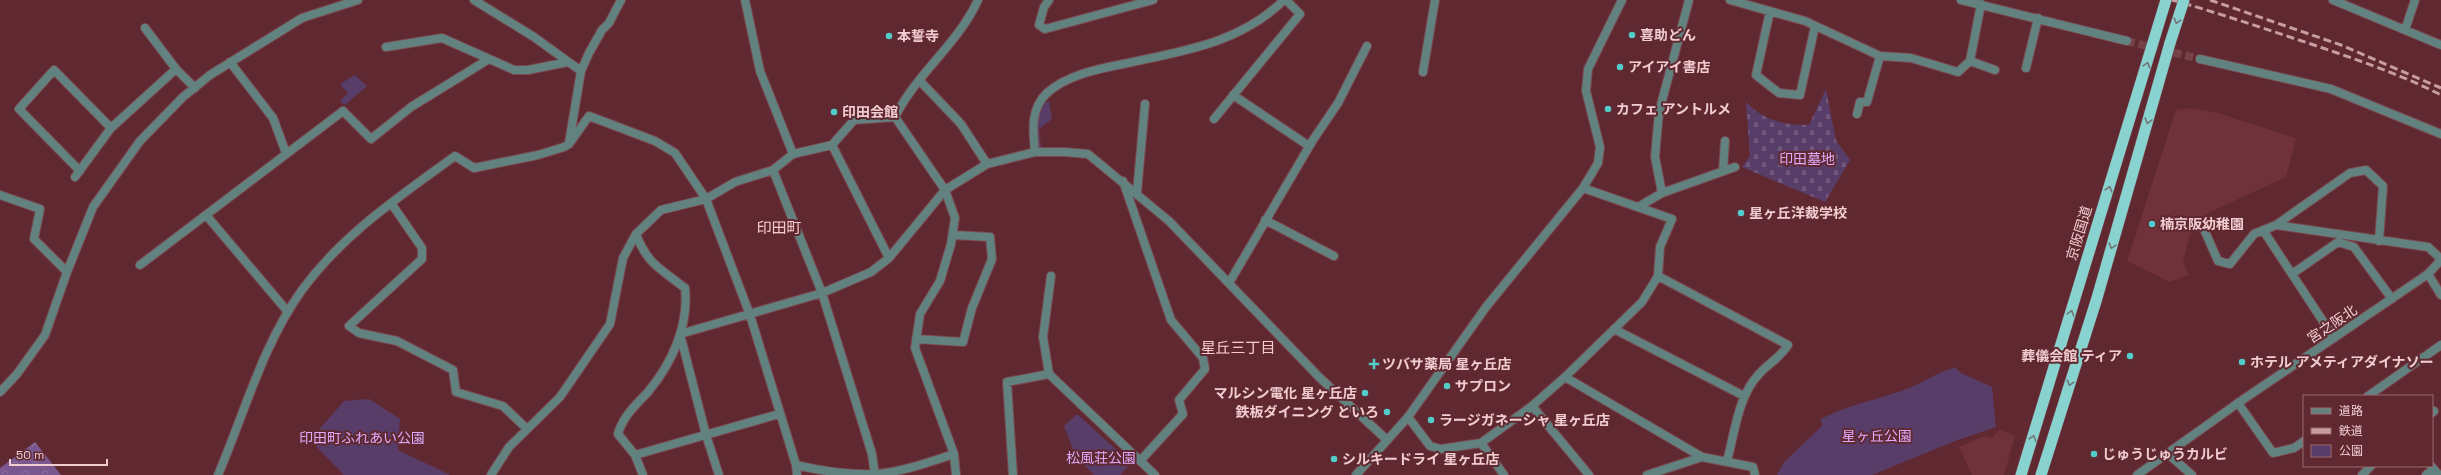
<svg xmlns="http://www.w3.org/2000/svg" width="2441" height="475" font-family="'Space Grotesk','Noto Sans JP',sans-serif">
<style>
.built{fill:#6f313b}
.forest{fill:url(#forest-crowns)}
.cemetery{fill:url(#cemetery-stones)}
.green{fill:#593d69}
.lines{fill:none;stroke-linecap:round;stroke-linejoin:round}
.minor-tunnel{stroke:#764249;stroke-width:8;stroke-dasharray:8 4;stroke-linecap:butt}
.minor-casing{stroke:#7a474e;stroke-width:10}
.tertiary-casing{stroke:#7a474e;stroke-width:10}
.trunk-casing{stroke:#7a474e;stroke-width:12}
.minor{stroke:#628280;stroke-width:8}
.tertiary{stroke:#628280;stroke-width:8}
.trunk{stroke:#88d2cf;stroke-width:11}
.rail{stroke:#c69da1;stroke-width:3;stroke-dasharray:8 4;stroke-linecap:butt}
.trunk-bridge-casing{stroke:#7a474e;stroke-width:12;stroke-linecap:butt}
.trunk-bridge{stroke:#88d2cf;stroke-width:11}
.oneway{stroke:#727578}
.poi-dot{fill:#53cdca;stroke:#602931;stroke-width:1.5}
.labels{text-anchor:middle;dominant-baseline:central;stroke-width:4;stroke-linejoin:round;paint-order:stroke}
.poi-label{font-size:14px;font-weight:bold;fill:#f1cdd0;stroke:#602931;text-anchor:start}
.park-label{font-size:14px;fill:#deabfc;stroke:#602931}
.street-label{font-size:14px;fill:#f1cdd0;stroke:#602931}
.neighbourhood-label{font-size:15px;fill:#f6cbcf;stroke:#602931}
</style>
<defs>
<pattern id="forest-crowns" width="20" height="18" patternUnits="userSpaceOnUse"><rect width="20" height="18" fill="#7a578e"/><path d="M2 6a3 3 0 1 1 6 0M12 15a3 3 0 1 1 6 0" fill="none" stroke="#8d6e9d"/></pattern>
<pattern id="cemetery-stones" width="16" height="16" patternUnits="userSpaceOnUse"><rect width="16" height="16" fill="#593d69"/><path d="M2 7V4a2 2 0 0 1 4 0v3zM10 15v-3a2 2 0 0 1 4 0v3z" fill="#71587d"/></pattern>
</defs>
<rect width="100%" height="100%" fill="#602931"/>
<path class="built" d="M 2192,108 L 2218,113 L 2296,138 L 2286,177 L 2204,215 L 2189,237 L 2183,261 L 2189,275 L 2170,282 L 2127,261 L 2176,110 Z
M 1999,429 L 2015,436 L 2004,475 L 1972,475 L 1959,447 L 1984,436 L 1993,438 Z"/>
<path class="forest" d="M 35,442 L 61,475 L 0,475 L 0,468 Z"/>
<path class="cemetery" d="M 1826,89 L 1836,141 L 1850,160 L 1825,202 L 1742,167 L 1750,156 L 1746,102 C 1764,121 1784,125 1809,125 Z"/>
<path class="green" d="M 355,75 L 367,86 L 345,105 L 340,101 L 348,93 L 340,84 Z
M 1049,101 L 1052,119 L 1039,129 L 1041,147 L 1037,147 C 1036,132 1031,108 1049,101 Z
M 1955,367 L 1961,373 L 1992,387 L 1996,427 L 1955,441 L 1872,475 L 1777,475 L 1784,462 L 1822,426 L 1821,419 C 1847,405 1876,400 1904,390 C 1921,384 1936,373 1955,367 Z
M 369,399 L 400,419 L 398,450 L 450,475 L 344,475 L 310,440 L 344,401 Z
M 1077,414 L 1131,463 L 1120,475 L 1094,475 L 1075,455 L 1064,426 Z"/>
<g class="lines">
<path class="minor-tunnel" d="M 2127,41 L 2200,59"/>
<defs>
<path id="minor" d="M 474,0 L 534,37 L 581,71
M 745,0 L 760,71 L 793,154
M 1049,0 L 1044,7 L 1039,25 L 1045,29 L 1153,0
M 1730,0 L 1805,21 L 1880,56 L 1911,58 L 1958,72 L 1970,61 L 1981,4
M 1961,0 L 2127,41
M 2333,0 L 2441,45
M 1770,11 L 1756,75 L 1779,93 L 1800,95 L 1815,26
M 145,28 L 176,69 L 195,88
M 2405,30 L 2415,0
M 386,47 L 442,38 L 514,70 L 528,70 L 568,62
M 2200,59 L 2331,89 L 2441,134
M 1970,61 L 1995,70
M 230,62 L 273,118 L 286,153
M 2026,68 L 2038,18
M 1423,72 L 1435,0
M 920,81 L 961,124 L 987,164
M 1233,95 L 1309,146
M 1857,114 L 1860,102 L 1867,102 L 1880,56
M 895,117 L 945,190 L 955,218 L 951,244 L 940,281 L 920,314 L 915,348 L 954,454 L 956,475
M 895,117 C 916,74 958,44 978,0
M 1214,119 L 1300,14 L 1286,0
M 569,143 L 581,71 L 589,53 L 602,30 L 609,23 L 621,0
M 832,145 L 889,258
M 1035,152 C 1033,131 1030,109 1047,93 C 1067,75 1098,69 1123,64 C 1182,51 1239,44 1284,0
M 773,170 L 822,293 L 872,454 L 875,475
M 80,171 L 19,109 L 54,70 L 111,128
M 1723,171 L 1725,141
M 75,177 L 111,128 L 176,69
M 1123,181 L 1171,320 L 1203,358 L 1205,369 L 1179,400 L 1183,414 L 1140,461
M 1137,192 L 1145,104
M 1662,193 L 1735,167
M 0,195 L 40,209 L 34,239 L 67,272
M 391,203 L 422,248 L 422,259 L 349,326 L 359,333 L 397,341 L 453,370 L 456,392 L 503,406 L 527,429
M 1638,207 L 1662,193 L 1655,157 L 1659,112 L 1689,0
M 206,215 L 288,312
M 1265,220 L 1334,256
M 2276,225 L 2350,173 L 2366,170 L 2383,186 L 2379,241
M 2203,227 L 2218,261 L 2230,264 L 2254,234 L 2276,225 L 2428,247 L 2441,259
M 2263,230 L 2334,338
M 636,234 C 647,264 661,269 685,288 C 689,326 672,363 648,392 C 636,405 623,416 618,434 L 635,455 L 643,475
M 140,265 L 343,111 L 371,139 L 411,107 L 489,59
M 2292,274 L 2338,242 L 2354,247 L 2392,299
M 2428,274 L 2441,295
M 1051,276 L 1043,337 L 1049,374 L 1155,475
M 1658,276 L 1788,345 C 1780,358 1769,363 1759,374 C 1738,396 1735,432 1727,461
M 1229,283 L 1313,140 L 1338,103 L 1367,46
M 1614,329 L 1744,396
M 916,339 L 963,342 L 972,308 L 992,259 L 990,237 L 953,235
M 1565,377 L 1702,457 L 1753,467 L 1755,475
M 0,392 L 17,374 L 45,335 L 67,272 L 93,207 L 140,141 L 183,97 L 210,75 L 302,18 L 358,0
M 2368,396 L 2441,345
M 2238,403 L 2273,453 L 2294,448 L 2304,441
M 1532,406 L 1589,475
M 2432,413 L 2434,411
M 1408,417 L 1430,446 L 1441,449 L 1481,443 L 1532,406 L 1565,377 L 1642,302 L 1658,276 L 1660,247 L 1672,219 L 1583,188
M 1481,443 L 1504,475
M 2168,454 L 2192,475
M 635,455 L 779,414
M 796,465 C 821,471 850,475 876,474 C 902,472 929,462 954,454
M 2431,466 L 2439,475
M 218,475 C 244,414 263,344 302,290 C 343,234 400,196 455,156 L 474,168 L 538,155 L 564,147 L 569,144 L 589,116 L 655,141 L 675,153 L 706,199 L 750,315 L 796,465 L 797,475
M 491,475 L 509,447 L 560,397 L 610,324 L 623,258 L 636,234 L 661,210 L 706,199 L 735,182 L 773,170 L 793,154 L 832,145 L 854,120 L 895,117
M 719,475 L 706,435 L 680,334 L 822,293 L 871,272 L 889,258 L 945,190 L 987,164 L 1035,152 L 1064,152 L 1088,154 L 1169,221 L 1319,377 L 1387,440
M 1013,475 L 1007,382 L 1049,374
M 1647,475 L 1702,457
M 2362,475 L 2371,466
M 2426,475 L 2434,469"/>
<path id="tertiary" d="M 1356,475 L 1408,417 L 1486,307 L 1583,188 L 1598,163 L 1600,147 L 1586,91 L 1588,69 L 1622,0
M 2137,475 L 2238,403 L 2428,274 L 2441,260"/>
<path id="trunk" d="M 2021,475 L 2166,0
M 2041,475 L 2097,298 L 2170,43"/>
</defs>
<use href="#minor" class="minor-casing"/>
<use href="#tertiary" class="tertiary-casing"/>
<use href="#trunk" class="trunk-casing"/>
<use href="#minor" class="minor"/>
<use href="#tertiary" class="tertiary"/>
<use href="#trunk" class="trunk"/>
<path class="rail" d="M 2172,0 C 2219,13 2265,29 2311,44 C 2355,59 2400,74 2441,95
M 2210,0 L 2341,45 L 2441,88"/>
<defs>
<path id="trunk-bridge" d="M 2170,43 L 2184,0"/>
</defs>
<use href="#trunk-bridge" class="trunk-bridge-casing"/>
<use href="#trunk-bridge" class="trunk-bridge"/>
</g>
<defs><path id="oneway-chevron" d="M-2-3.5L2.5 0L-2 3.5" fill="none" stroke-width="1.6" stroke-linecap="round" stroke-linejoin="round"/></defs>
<g class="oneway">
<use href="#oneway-chevron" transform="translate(2177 21) rotate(107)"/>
<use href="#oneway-chevron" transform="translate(2147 65) rotate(-73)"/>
<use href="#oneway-chevron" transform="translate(2148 121) rotate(106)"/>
<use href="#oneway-chevron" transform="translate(2109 189) rotate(-73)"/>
<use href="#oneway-chevron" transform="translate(2112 246) rotate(106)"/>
<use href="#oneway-chevron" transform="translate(2071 313) rotate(-73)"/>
<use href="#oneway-chevron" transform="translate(2070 383) rotate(107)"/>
<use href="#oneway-chevron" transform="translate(2033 438) rotate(-73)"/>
</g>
<g class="poi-dot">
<circle cx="1632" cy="35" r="4"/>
<circle cx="889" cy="36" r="4"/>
<circle cx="1620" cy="67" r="4"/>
<circle cx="1608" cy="109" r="4"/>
<circle cx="834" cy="112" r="4"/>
<circle cx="1741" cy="213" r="4"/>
<circle cx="2152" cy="224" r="4"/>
<circle cx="2130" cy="356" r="4"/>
<circle cx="2242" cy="362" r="4"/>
<path d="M1372 358h4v4h4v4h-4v4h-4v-4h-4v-4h4z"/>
<circle cx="1447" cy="386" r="4"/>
<circle cx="1365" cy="393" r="4"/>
<circle cx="1387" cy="412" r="4"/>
<circle cx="1431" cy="420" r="4"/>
<circle cx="2094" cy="454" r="4"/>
<circle cx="1334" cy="459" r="4"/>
</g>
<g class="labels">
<g class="poi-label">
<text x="1640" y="35">喜助どん</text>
<text x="897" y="36">本誓寺</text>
<text x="1628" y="67">アイアイ書店</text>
<text x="1616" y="109">カフェ アントルメ</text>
<text x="842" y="112">印田会館</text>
<text x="1749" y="213">星ヶ丘洋裁学校</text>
<text x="2160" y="224">楠京阪幼稚園</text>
<text x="2122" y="356" text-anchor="end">葬儀会館 ティア</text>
<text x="2250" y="362">ホテル アメティアダイナソー</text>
<text x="1382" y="364">ツバサ薬局 星ヶ丘店</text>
<text x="1455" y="386">サプロン</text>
<text x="1357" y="393" text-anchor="end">マルシン電化 星ヶ丘店</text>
<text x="1379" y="412" text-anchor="end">鉄板ダイニング といろ</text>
<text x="1439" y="420">ラージガネーシャ 星ヶ丘店</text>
<text x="2102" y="454">じゅうじゅうカルビ</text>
<text x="1342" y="459">シルキードライ 星ヶ丘店</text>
</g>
<g class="park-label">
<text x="1807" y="159">印田墓地</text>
<text x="1877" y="436">星ヶ丘公園</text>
<text x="362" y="438">印田町ふれあい公園</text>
<text x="1101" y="458">松風荘公園</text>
</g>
<g class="street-label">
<text transform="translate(2079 233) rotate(-73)">京阪国道</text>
<text transform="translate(2332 324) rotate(-34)">宮之阪北</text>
</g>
<g class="neighbourhood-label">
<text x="779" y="227">印田町</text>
<text x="1238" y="347">星丘三丁目</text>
</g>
</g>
<rect x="2303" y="395" width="130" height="72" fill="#602931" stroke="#9a6b71"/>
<rect x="2311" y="408" width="20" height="6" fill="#628280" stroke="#9a6b71"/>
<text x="2339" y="415" font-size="12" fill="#f1cdd0">道路</text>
<rect x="2311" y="428" width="20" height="6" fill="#c69da1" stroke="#9a6b71"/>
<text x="2339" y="435" font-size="12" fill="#f1cdd0">鉄道</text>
<rect x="2311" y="445" width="20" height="12" fill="#593d69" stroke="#9a6b71"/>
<text x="2339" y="455" font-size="12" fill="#f1cdd0">公園</text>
<path d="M10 459v6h97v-6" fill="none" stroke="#f1cdd0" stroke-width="2"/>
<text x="16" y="459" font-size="12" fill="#f1cdd0" stroke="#602931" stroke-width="3" paint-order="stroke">50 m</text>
</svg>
